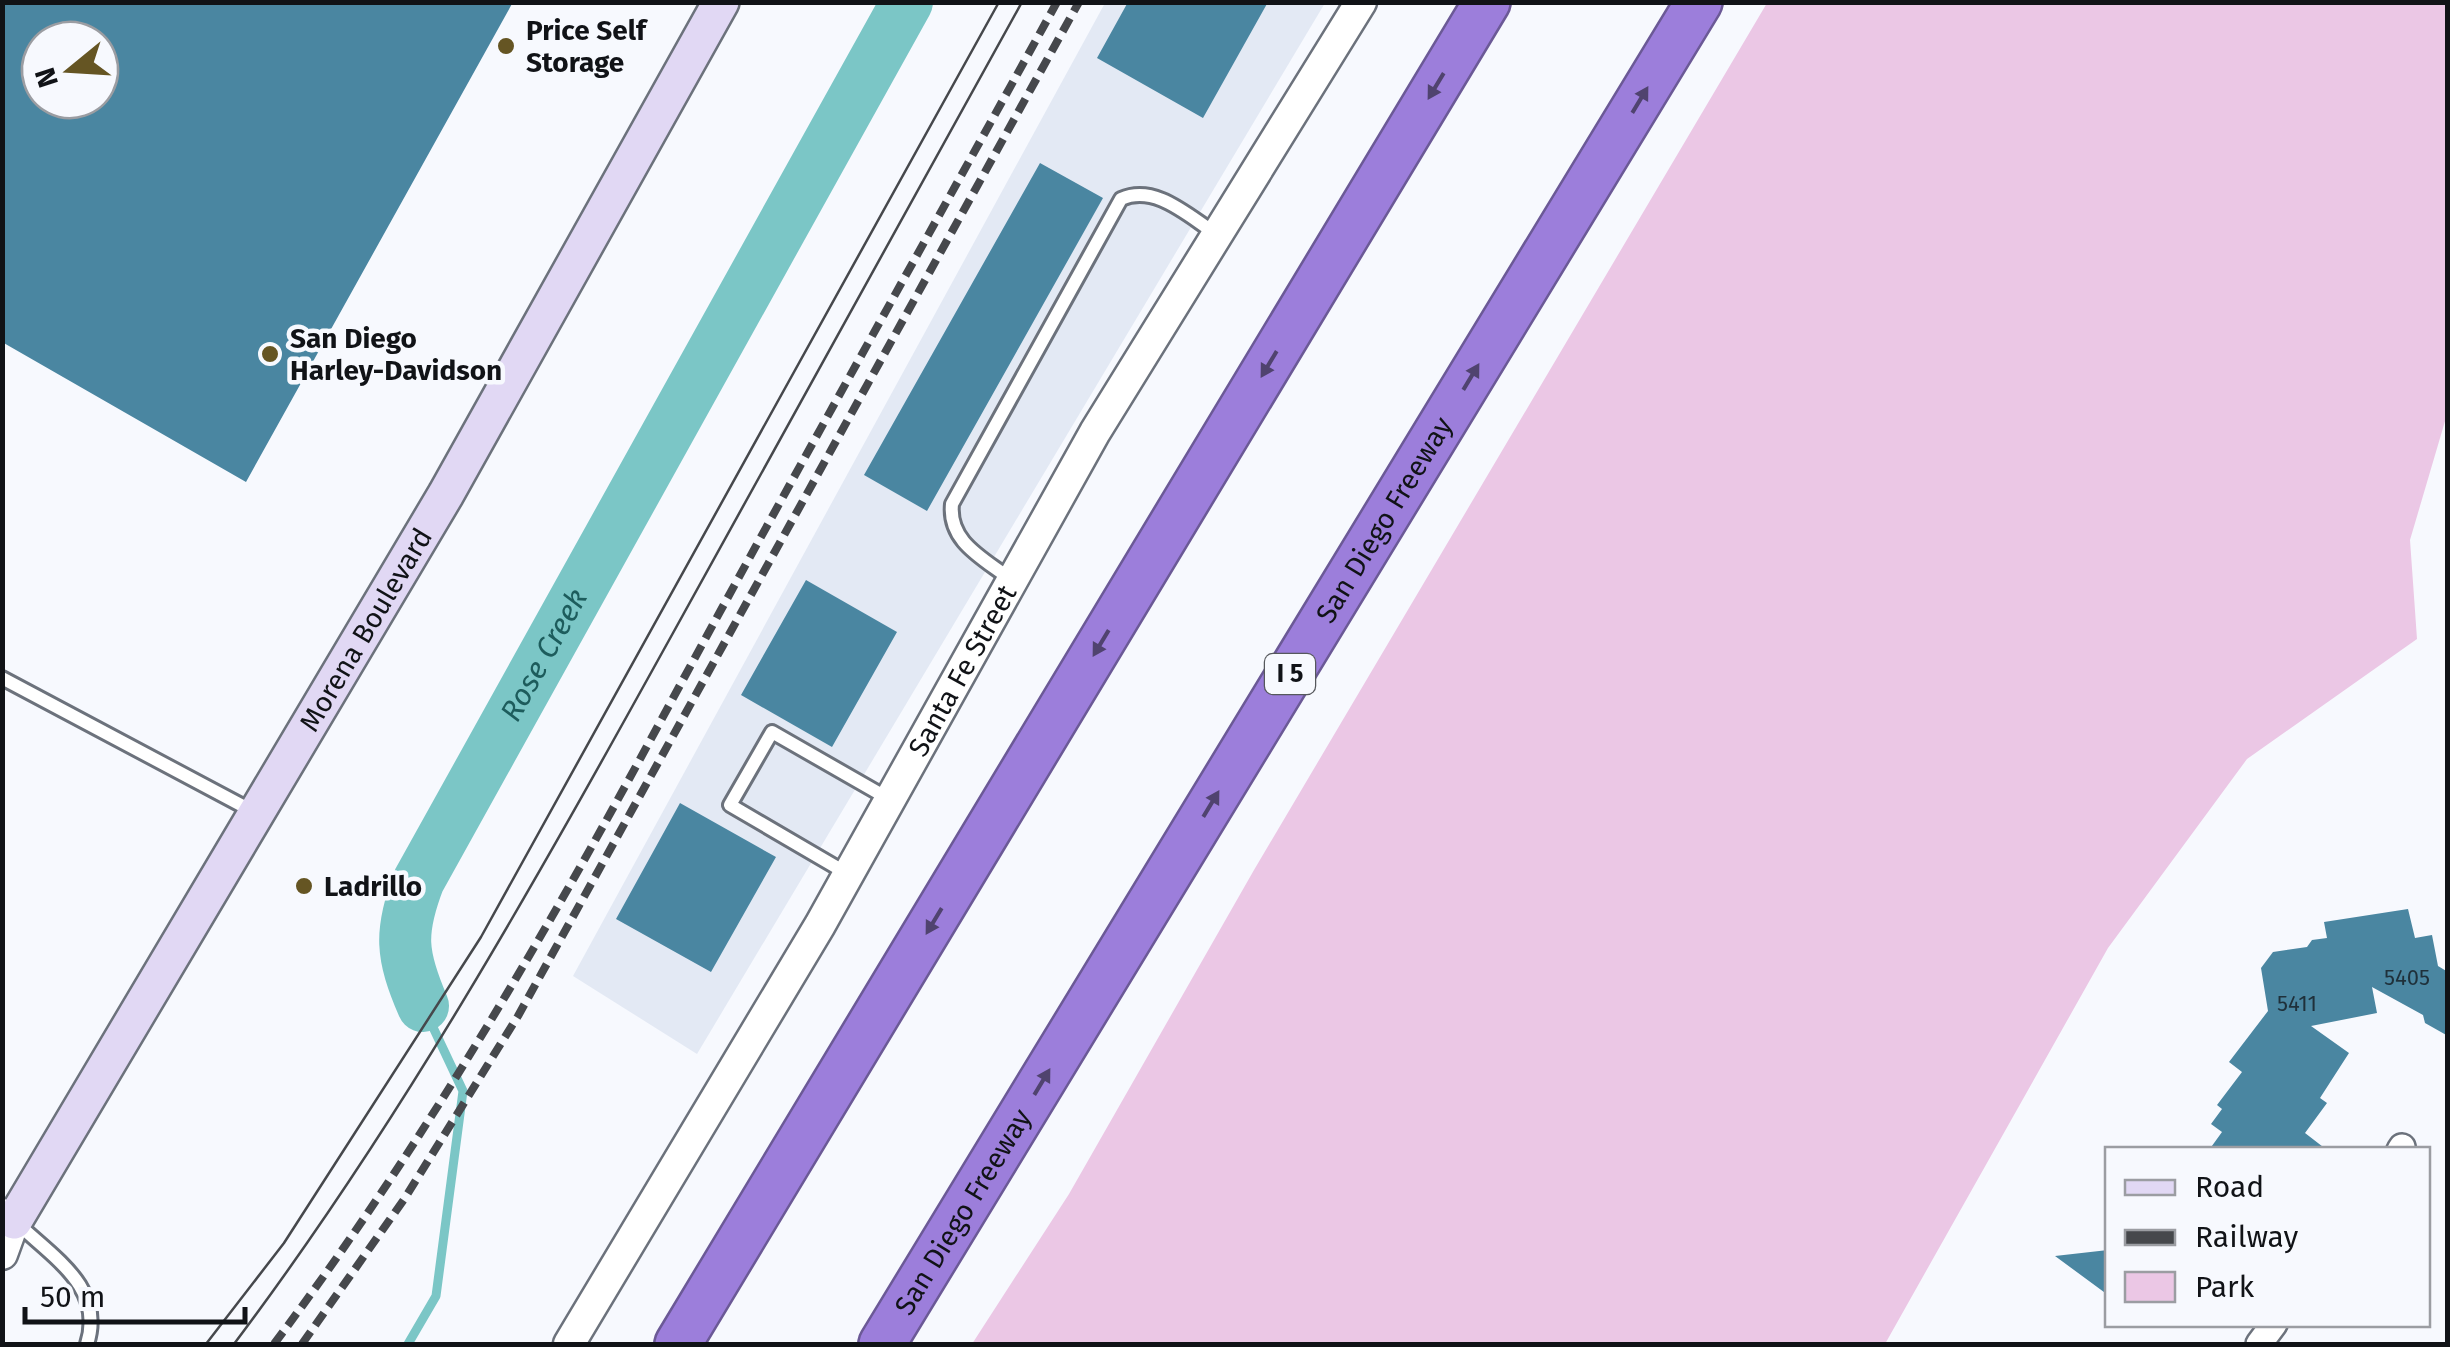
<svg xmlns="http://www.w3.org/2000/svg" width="2450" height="1347" font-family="'Fira Sans',sans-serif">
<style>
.built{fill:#e3e9f4}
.green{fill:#ebc7e5}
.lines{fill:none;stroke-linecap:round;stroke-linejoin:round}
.stream{stroke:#7bc6c6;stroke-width:9}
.river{stroke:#7bc6c6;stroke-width:52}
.building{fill:#4a86a1;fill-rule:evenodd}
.service-casing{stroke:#6c727c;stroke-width:18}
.minor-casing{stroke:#6c727c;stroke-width:30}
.tertiary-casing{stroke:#6c727c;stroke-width:35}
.secondary-casing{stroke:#6c727c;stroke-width:40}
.motorway-casing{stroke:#6b5996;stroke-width:50}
.service{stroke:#fff;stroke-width:12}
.minor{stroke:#fff;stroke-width:25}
.tertiary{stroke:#fff;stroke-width:30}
.secondary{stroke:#e1d8f4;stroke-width:35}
.motorway{stroke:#9c7edb;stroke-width:45}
.tram{stroke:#46484c;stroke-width:2.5}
.rail{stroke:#46484c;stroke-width:8;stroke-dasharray:15 8;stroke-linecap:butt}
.oneway{fill:#50436f}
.poi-dot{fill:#655523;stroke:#f7f9fe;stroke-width:4}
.labels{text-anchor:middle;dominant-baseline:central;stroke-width:9;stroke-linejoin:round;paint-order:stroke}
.number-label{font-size:22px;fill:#1f303a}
.shield{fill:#f7f9fe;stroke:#56585c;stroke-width:2.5}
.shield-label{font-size:25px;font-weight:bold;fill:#111317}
.poi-label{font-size:28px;font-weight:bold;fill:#111317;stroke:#f7f9fe;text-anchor:start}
.street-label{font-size:28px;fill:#111317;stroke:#f7f9fe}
.water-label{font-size:30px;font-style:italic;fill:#1d5c5c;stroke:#f7f9fe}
</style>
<rect width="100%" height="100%" fill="#f7f9fe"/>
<path class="built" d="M 1105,3 L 1325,3 L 697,1054 L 573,976 Z"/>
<path class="green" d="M 1767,3 L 2447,3 L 2448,411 L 2410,540 L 2417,639 L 2247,759 L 2108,948 L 1885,1344 L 972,1344 L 1069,1194 L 1254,870 Z"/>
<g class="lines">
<path class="stream" d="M 408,1344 L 436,1296 L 463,1091 L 423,1006"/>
<path class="river" id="s1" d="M 423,1006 C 401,955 399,932 419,880 L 907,2"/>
</g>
<path class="building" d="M 2,2 L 513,2 L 246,482 L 2,342 ZM 40,40 L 100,40 L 100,100 L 40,100 Z
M 1128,2 L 1268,2 L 1203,118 L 1097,58 Z
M 1040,163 L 1103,198 L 927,511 L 864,475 Z
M 806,580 L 897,632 L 832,747 L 741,695 Z
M 680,803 L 776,857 L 711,972 L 616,919 Z
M 2408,909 L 2415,938 L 2432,935 L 2438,966 L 2448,972 L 2448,1036 L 2425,1023 L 2423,1015 L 2372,987 L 2377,1013 L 2311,1026 L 2349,1053 L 2320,1098 L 2327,1103 L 2305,1133 L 2327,1150 L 2209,1150 L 2222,1132 L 2211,1124 L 2222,1109 L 2217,1105 L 2242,1072 L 2229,1062 L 2268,1011 L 2261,968 L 2273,952 L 2307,947 L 2312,940 L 2327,938 L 2324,922 Z
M 2108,1250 L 2108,1295 L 2055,1256 Z"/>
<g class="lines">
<defs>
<path id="service" d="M 1010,579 C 983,558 948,542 952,504 L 1121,199 C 1155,184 1187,215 1215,233
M 2,678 L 256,813
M 848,874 L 730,805 L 772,732 L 889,799
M 17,1223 C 54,1258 105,1288 87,1344"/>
<path id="minor" d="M 2400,1150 L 2402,1147
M 2259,1344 L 2274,1324"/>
<g id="tertiary">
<path d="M 2,1214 L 14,1221 L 2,1254"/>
<path id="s2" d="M 569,1344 L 820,925 L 1095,432 L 1361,2"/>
</g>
<g id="secondary">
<path id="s3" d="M 14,1221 L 446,494 L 721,2"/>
</g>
<g id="motorway">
<path d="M 678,1344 L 1487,2"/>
<path id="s4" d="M 882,1344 L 1699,2"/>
</g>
</defs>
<use href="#service" class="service-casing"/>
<use href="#minor" class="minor-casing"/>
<use href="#tertiary" class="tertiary-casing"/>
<use href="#secondary" class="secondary-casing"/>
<use href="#motorway" class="motorway-casing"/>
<use href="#service" class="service"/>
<use href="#minor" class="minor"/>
<use href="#tertiary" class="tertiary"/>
<use href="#secondary" class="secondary"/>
<use href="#motorway" class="motorway"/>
<path class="tram" d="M 206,1344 L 284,1243 L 481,937 L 999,2
M 234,1344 C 402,1121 538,877 673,633 C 789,422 906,212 1022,2"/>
<path class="rail" d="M 274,1344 C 426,1142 552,923 672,700 C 798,467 929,235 1057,2
M 302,1344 L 405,1198 L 518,1016 L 1079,2"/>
</g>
<defs><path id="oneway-solid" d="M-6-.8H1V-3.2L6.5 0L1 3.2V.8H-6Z" transform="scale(2.5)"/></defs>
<g class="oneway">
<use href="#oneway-solid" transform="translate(1436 86) rotate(121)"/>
<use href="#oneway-solid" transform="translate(1640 100) rotate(-59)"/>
<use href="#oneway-solid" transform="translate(1269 364) rotate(121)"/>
<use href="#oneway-solid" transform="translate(1471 377) rotate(-59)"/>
<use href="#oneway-solid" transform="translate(1101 643) rotate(121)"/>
<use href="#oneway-solid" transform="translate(1211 804) rotate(-59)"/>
<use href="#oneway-solid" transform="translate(934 921) rotate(121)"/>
<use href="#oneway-solid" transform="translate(1042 1082) rotate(-59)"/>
</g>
<g class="poi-dot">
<circle cx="506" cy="46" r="10"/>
<circle cx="270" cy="354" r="10"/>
<circle cx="304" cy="886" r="10"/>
</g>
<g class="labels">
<g class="number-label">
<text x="2407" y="977">5405</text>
<text x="2297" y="1003">5411</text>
</g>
<rect class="shield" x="1265" y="654" width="50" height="40" rx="8"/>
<g class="shield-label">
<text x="1290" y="674">I 5</text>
</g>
<g class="poi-label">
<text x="526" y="30">Price Self<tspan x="526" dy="32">Storage</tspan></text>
<text x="290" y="338">San Diego<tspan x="290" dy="32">Harley-Davidson</tspan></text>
<text x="324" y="886">Ladrillo</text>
</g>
<g class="street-label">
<text stroke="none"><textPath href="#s4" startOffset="965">San Diego Freeway</textPath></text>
<text stroke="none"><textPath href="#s3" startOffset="688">Morena Boulevard</textPath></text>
<text stroke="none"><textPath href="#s2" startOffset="780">Santa Fe Street</textPath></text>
<text stroke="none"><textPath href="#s4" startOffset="155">San Diego Freeway</textPath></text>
</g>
<g class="water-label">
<text stroke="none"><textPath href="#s1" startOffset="388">Rose Creek</textPath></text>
</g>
</g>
<rect width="2450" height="1347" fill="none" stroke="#111317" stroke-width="10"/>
<rect x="2105" y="1147" width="325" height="180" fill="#f7f9fe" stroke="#9b9da2" stroke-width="2.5"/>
<rect x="2125" y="1180" width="50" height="15" fill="#e1d8f4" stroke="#9b9da2" stroke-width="2.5"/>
<text x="2195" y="1197" font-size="30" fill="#111317">Road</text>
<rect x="2125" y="1230" width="50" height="15" fill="#46484c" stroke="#9b9da2" stroke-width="2.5"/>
<text x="2195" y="1247" font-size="30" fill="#111317">Railway</text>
<rect x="2125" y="1272" width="50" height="30" fill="#ebc7e5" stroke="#9b9da2" stroke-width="2.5"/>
<text x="2195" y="1297" font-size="30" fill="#111317">Park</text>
<g transform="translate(70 70) rotate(252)"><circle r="48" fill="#f7f9fe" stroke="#9b9da2" stroke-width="2.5"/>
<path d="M0-8L18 38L0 25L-18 38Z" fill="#655523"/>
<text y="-15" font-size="28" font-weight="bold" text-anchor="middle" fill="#111317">N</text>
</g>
<path d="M25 1307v15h220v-15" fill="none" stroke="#111317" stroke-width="5"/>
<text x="40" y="1307" font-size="30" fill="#111317" stroke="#f7f9fe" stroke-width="8" paint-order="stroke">50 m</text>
</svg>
